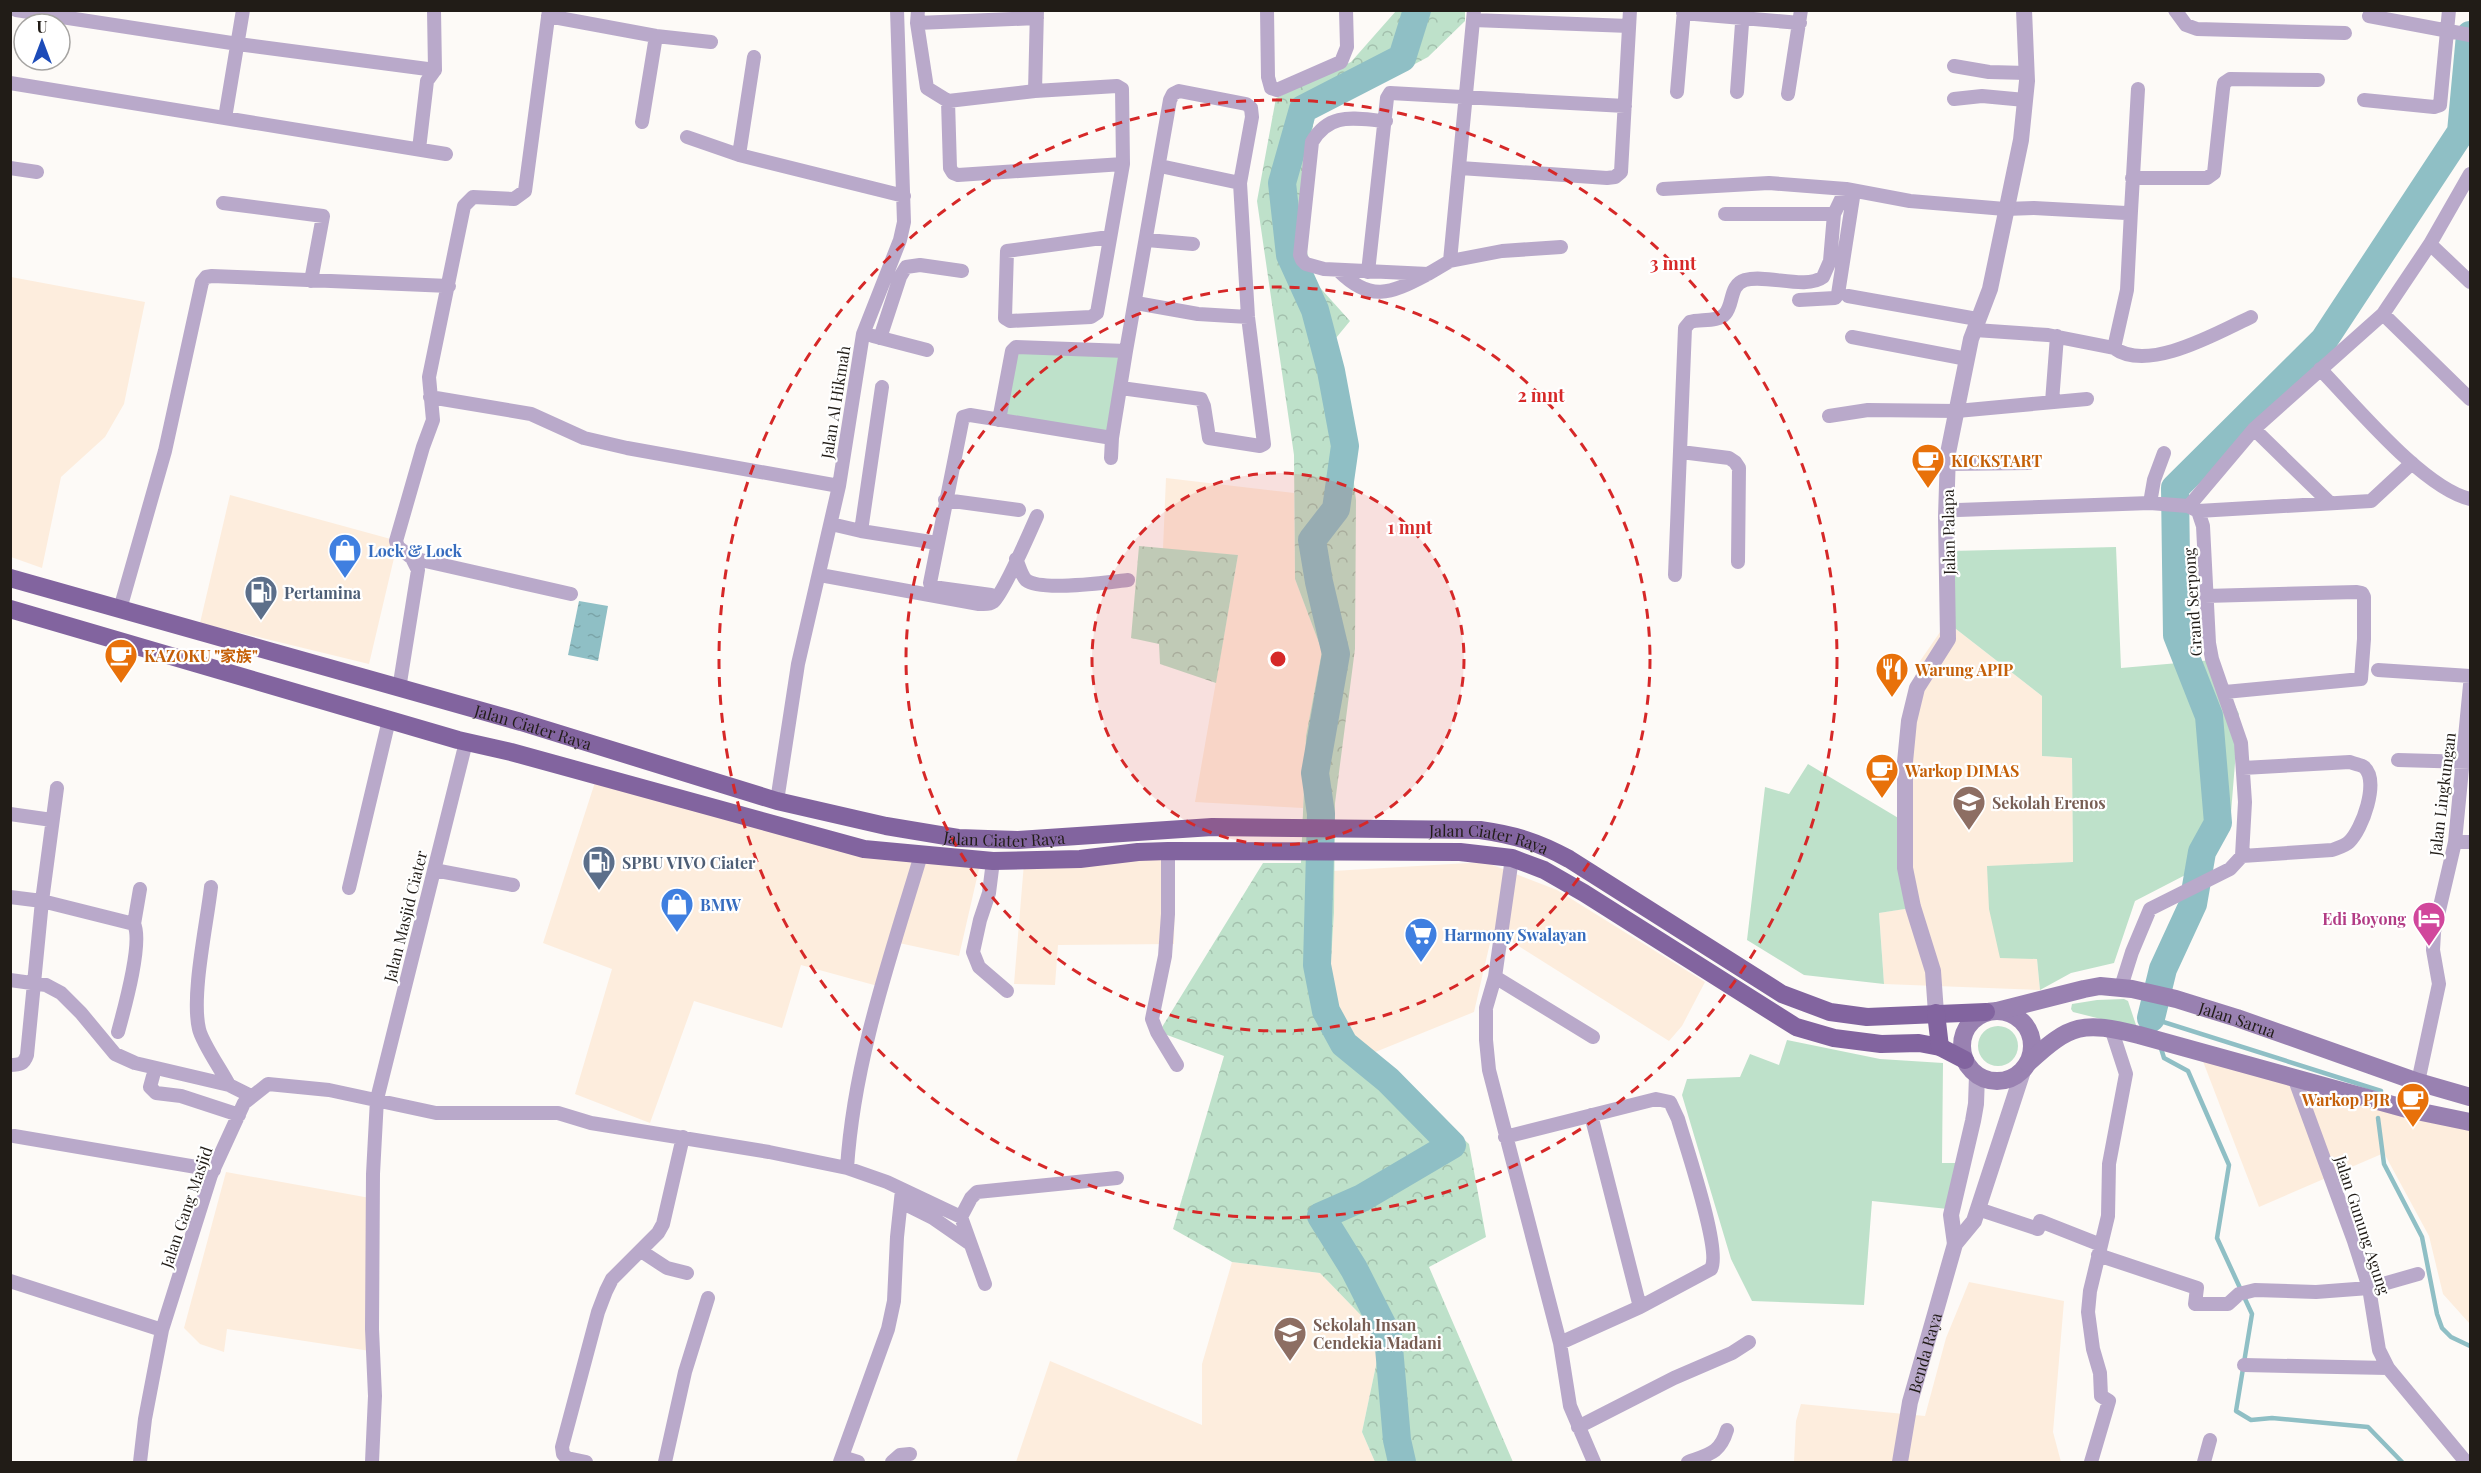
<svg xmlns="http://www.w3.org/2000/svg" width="2481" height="1473" font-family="'Playfair Display','Noto Sans SC',serif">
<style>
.built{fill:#fdeddd}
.green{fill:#bee1ca}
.forest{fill:url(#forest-crowns)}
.water{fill:url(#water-ripples)}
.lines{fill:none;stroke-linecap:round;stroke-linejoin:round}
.stream{stroke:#8fbfc5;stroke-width:4.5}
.river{stroke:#8fbfc5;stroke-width:28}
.minor{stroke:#b9a9ca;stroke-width:14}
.tertiary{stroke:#b9a9ca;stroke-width:16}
.secondary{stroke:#9981b1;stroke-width:18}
.primary{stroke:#82649f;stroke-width:18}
.ring{fill:none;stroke:#d62828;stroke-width:3;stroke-dasharray:10 8}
.labels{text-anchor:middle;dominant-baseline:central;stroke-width:4.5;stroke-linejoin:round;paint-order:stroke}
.street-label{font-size:16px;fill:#211c17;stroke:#fff}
.food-label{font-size:16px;font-weight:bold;fill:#c56008;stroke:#fff;text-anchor:start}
.shop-label{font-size:16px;font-weight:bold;fill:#366cbe;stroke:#fff;text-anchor:start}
.service-label{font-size:16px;font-weight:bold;fill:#4e5e75;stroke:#fff;text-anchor:start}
.education-label{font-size:16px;font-weight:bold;fill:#785e54;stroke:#fff;text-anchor:start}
.hotel-label{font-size:16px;font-weight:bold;fill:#b23c85;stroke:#fff;text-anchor:end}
.centre{fill:#d62828;stroke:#fff;stroke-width:3}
.ring-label{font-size:18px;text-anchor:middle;font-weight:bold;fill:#d62828;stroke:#fff;stroke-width:4.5;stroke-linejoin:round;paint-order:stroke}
</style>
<defs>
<pattern id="forest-crowns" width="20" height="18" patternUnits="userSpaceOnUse" patternTransform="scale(1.5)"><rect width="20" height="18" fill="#bee1ca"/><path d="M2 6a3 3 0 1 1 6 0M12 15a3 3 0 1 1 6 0" fill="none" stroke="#a3c0ad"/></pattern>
<pattern id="water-ripples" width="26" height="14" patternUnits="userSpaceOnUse" patternTransform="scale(1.5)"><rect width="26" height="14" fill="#8fbfc5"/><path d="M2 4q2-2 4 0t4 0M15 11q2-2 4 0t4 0" fill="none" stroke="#7ba4a8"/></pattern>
</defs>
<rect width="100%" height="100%" fill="#fdfaf7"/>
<path class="built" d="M 11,277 L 145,302 L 124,404 L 105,437 L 61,477 L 42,568 L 11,557 Z
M 1166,478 L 1294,493 L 1295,579 L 1322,651 L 1306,736 L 1303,808 L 1195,802 L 1238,555 L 1163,549 Z
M 230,495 L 398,541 L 369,664 L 200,623 Z
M 1947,622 L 2042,696 L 2042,756 L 2072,758 L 2073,862 L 1987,867 L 2037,959 L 2040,990 L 1884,984 L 1879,913 L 1910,908 L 1905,724 L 1918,664 Z
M 597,776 L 893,855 L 981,860 L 959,956 L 899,943 L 885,988 L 801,965 L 782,1028 L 694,1001 L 650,1123 L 575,1094 L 612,969 L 543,943 Z
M 1143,855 L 1167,859 L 1175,891 L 1174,944 L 1058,945 L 1055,985 L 1014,984 L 1024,863 Z
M 1485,862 L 1557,890 L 1705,982 L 1682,1026 L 1669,1041 L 1493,930 L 1474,1012 L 1368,1055 L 1344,1024 L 1330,977 L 1334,913 L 1333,871 Z
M 2199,1051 L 2470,1120 L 2470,1324 L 2443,1294 L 2429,1236 L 2384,1153 L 2259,1207 Z
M 226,1172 L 370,1198 L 377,1352 L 227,1329 L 224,1352 L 200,1344 L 184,1328 Z
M 1232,1262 L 1320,1273 L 1382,1337 L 1362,1432 L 1375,1462 L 1016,1462 L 1050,1361 L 1202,1425 L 1202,1364 Z
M 1969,1282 L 2064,1301 L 2053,1432 L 2061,1462 L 1794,1462 L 1796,1421 L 1801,1404 L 1925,1416 L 1946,1338 Z"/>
<path class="green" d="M 1012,351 L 1126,351 L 1112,443 L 999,420 Z
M 2116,547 L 2121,668 L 2213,660 L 2239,714 L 2230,825 L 2195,870 L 2135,901 L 2114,963 L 2071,973 L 2040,990 L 2037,959 L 2000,958 L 1989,909 L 1987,866 L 2073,862 L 2072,758 L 2042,756 L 2042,696 L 1947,622 L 1951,551 Z
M 1808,764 L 1900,819 L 1911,908 L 1879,913 L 1884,984 L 1804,975 L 1747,940 L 1765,787 L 1789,794 Z
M 2097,1000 L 2124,999 L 2128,1001 L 2137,1028 L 2073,1012 L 2071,1009 L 2072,1004 Z
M1978 1046a20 20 0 1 1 40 0a20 20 0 1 1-40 0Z
M 1787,1040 L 1880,1059 L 1943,1063 L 1942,1163 L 1959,1163 L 1948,1209 L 1872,1201 L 1864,1305 L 1752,1301 L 1731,1259 L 1682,1095 L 1687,1079 L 1740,1077 L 1750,1054 L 1779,1065 Z"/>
<path class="forest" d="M 1396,11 L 1465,11 L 1465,21 L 1428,57 L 1314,118 L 1300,222 L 1314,281 L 1350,321 L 1336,338 L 1356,500 L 1355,649 L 1335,803 L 1334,913 L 1330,977 L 1344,1024 L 1368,1055 L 1469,1144 L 1486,1237 L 1429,1267 L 1513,1462 L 1375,1462 L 1362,1432 L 1382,1337 L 1320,1273 L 1232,1262 L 1173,1229 L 1224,1056 L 1159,1032 L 1263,863 L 1301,863 L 1306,736 L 1322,651 L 1295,579 L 1294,455 L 1257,201 L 1276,98 L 1351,62 Z
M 1139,546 L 1238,555 L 1216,683 L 1160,664 L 1159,644 L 1131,638 Z"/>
<path class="water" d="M 579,601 L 608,606 L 598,661 L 568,655 Z"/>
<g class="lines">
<path class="stream" d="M 2151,1018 L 2156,1034
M 2151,1018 L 2381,1091
M 2160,1045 L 2164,1058 L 2188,1071 L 2229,1165 L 2217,1238 L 2252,1314 L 2236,1411 L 2251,1420 L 2272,1418 L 2368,1427 L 2402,1462
M 2378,1118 L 2384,1164 L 2422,1237 L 2437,1314 L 2442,1328 L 2451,1337 L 2470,1346"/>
<path class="river" d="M 2151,1018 L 2163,969 L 2193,904 L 2202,852 L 2218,823 L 2209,716 L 2177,635 L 2175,488 L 2324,340 L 2461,132 L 2470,35
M 1402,1462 L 1397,1440 L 1388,1336 L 1354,1269 L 1321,1216 L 1362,1198 L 1452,1145 L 1388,1080 L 1344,1044 L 1326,1011 L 1317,965 L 1321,814 L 1315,773 L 1336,654 L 1319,582 L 1312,540 L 1336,509 L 1345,446 L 1331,371 L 1315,310 L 1290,255 L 1282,183 L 1303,109 L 1402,58 L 1417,10"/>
<path class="minor" d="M 16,10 L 238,44 L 435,70
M 549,10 L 525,191 L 514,199 L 473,197 L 464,206 L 429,377 L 433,420 L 423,447 L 396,541 L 398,547 L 412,558 L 571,594
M 918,10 L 917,23 L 927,88 L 948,101 L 1035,91 L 1117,86 L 1122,89 L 1123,164 L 1097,313 L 1091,317 L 1010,321 L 1005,318 L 1007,251 L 1109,237
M 1267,10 L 1268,77 L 1271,88 L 1277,90 L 1341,62 L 1347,47 L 1346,10
M 2175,10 L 2186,25 L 2197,29 L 2345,33
M 1683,13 L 1800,23
M 548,16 L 656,36 L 711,42
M 2369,16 L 2470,35
M 1473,20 L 1629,26
M 917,23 L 1037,18
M 1954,66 L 1989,72 L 2027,73
M 10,83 L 446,154
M 1035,91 L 1037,10
M 1677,92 L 1684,10
M 1737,92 L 1743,10
M 1788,94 L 1801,10
M 1954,99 L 1982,96 L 2025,100
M 2364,100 L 2434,107 L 2440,105 L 2449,10
M 948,101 L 950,168 L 953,173 L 958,175 L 1123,164
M 225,118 L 243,10
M 1386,121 C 1355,119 1330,111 1312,142 L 1300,255 L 1302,260 L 1306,264 L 1324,269 L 1428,274 L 1450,261 L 1502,251 L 1561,247
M 642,122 L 656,36
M 687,137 L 739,155 L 904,196
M 419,149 L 427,81 L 435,70 L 434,10
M 739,155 L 754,57
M 1160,166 L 1240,183
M 10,168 L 37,172
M 1460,168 L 1607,178 L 1615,177 L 1621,172 L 1630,10
M 2132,178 L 2207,178 L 2214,173 L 2223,89 L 2224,83 L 2230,79 L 2318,80
M 1663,189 L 1769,183 L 1846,189 L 1910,201 L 2005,209 L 2034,208 L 2126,213 L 2131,211 L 2138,89
M 223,203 L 323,216 L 311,281
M 2131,211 L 2127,290 L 2114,348 C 2148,373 2217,333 2251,317
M 1725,214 L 1834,214
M 1147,240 L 1193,244
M 2430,244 L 2470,282
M 1450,261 L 1474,10
M 1339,271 C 1370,302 1390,294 1426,275
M 1368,272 L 1387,98 L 1390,93 L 1625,106
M 1848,296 L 1977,319
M 1799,300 L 1835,298 L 1838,294 L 1854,191
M 1136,303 L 1198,314 L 1248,317
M 2383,314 L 2470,399
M 1975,330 L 2048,335 L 2114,348
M 873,336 L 927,350
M 1852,337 L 1967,359
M 880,338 L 900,277 L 906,267 L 920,265 L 962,271
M 2320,369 C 2356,406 2423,488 2470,499
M 430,397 L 531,414 L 584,438 L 627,448 L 839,486
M 2052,402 L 2057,336
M 1829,416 L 1868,410 L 1957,411 L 2087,399
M 999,420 L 1012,351 L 1016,347 L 1126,351
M 2254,429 L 2330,503
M 1681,452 L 1729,458 L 1735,462 L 1739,468 L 1738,562
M 1111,458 L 1112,438 L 1126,351 L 1170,100 L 1173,94 L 1179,91 L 1246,104 L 1251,108 L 1252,117 L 1240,183 L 1248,317 L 1264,444 L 1260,446 L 1209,438 L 1204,406 L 1201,399 L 1121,388
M 1947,464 L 2029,463
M 945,500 L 1019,510
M 2150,503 L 2154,480 L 2164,453
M 2189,506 L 2254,429 L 2383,314 L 2430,244 L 2470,174
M 1958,510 L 2150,503 L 2188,506 L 2198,511 L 2371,501 L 2412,463
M 831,524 L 861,531 L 882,387
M 861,531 L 937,543
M 1016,559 C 1019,565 1021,575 1026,580 C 1041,592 1108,582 1128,580
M 820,575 L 979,604 C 984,604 989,605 993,602 C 1003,594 1030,532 1037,516
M 1675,575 L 1685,328 L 1690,322 C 1699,319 1719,322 1725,314 C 1734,304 1729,285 1745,280 C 1767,274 1806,290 1823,277 L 1830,261 L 1834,214 L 1846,189
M 991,595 L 940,588 L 932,586 L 930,583 L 963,417 L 970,415 L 1112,438
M 2205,596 L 2357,592 L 2362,593 L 2364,597 L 2364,639 L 2361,679 L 2225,692
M 120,609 L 165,451 L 202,282 L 206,277 L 212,276 L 449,286
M 2378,670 L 2470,676
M 399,689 L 418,570 L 412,558
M 2398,760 L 2470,762
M 777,801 L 798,664 L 839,486 L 863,334 L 900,240 L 904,222 L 897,10
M 10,814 L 52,820
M 2455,842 L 2470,842
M 1168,851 L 1168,914 L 1165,956 L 1152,1019 L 1157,1032 L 1177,1065
M 2242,856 L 2332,850 C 2337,848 2345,846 2349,842 C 2362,830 2380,781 2364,767 C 2361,765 2354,764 2350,762 L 2243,768
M 1512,858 L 1495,977 L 1486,1008 L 1486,1040 L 1489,1070 L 1560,1343 L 1570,1406 L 1594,1462
M 993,861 L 989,893 L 980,920 L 973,952 L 979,967 L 1007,991
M 434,870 L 513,885
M 211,887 C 207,923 191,995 199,1029 C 202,1043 222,1071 229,1085
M 349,888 L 389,720
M 10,897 L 42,901 L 134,924 C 143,942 124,1010 118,1032
M 134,924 L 140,889
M 1495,977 L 1593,1037
M 10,980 L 46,985 L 61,993 L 81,1013 L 115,1054 L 135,1063 L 229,1085 L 251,1096
M 2121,987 L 2132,952 L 2150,909 L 2230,869 L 2242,856 L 2245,802 L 2241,743 L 2212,659 L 2209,643 L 2203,526 L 2198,511
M 10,1065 C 20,1065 24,1064 27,1055 L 42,901 L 57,788
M 153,1076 L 150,1087 L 156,1093 L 181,1096 L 239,1115
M 2295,1080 L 2354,1241 L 2369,1288 L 2379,1350 L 2388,1368 L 2466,1462
M 2418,1082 L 2439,984 L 2433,950 L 2434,932 L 2455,842 L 2470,685
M 1591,1115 L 1640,1307
M 14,1136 L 214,1170
M 1505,1137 L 1656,1099 L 1670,1102 L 1678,1119 C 1685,1144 1722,1251 1711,1269 L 1640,1307 L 1560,1343
M 847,1168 C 854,1060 890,958 921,855
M 901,1202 L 933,1218 L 969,1243
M 1978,1209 L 2038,1229 L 2040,1221 L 2101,1245
M 961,1217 L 971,1198 L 977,1192 L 1117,1178
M 641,1251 L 667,1268 L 687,1273
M 2098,1255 L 2197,1288 L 2195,1304 L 2228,1304 L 2239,1294 L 2255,1290 L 2316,1292 L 2369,1288 L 2418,1274
M 10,1281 L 162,1330
M 2244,1365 L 2388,1368
M 1578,1427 L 1674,1378 L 1732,1353 L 1749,1342
M 842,1457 L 858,1462
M 140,1462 L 145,1419 L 162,1330 L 211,1175 L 244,1103 L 268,1084 L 329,1090 L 436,1113 L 558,1113 L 591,1123 L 769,1152 L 847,1168 L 887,1182 L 961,1217 L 985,1284
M 372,1462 L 375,1396 L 372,1329 L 373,1174 L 377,1099 L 466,742
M 586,1462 L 567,1458 L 563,1454 L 562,1447 L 598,1312 L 606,1291 L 612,1279 L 658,1233 L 663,1224 L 683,1137
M 665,1462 L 685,1372 L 708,1298
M 840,1462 L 888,1329 L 894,1301 L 897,1237 L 902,1190
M 892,1462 L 900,1455 L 910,1454
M 1688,1462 C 1710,1454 1720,1453 1727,1430
M 2091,1462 L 2109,1401 L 2101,1396 L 2100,1373 L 2093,1349 L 2088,1312 L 2090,1291 L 2108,1216 L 2109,1164 L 2126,1074 L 2111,1028
M 2204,1462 L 2210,1440"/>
<g class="tertiary">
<path d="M 1936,1013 L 1933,971 L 1913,907 L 1905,868 L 1905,762 L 1909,721 L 1917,688 L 1948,639 L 1946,517 L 1948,453 L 1971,339 L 1990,289 L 2021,140 L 2027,81 L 2024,10"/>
<path d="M 1955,1244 L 1951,1215 L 1973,1121 L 1976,1104 L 1977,1075"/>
<path id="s1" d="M 1900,1462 L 1910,1402 L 1955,1244 L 1974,1221 L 2023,1071"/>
</g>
<g class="secondary">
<circle cx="1997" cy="1046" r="35"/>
<path id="s2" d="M 1997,1011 L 2084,989 L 2100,986 L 2132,989 L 2176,999 L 2237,1018 L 2418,1082 L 2470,1097"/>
<path d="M 2028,1063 C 2071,1023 2083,1021 2139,1035 L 2407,1109 L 2470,1122"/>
</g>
<g class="primary">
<path id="s3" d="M 10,578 L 521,722 L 777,801 L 886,826 L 958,838 L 1018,840 L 1212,827 L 1480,830 C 1515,835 1538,842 1569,859 L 1782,994 L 1830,1012 L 1867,1017 L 1986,1012"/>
<path d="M 10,609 L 458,740 L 511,752 L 864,849 L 993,861 L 1080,859 L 1138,852 L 1168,851 L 1460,852 L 1512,858 L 1544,870 L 1584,893 L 1796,1027 L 1834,1038 L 1881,1044 L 1919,1043 L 1940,1047 L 1965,1060"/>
<path d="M 1936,1013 L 1940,1047"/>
</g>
</g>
<circle cx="1278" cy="659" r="186" fill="#d62828" fill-opacity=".12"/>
<g class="ring">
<circle cx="1278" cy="659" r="186"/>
<circle cx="1278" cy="659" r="372"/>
<circle cx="1278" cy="659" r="559"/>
</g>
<defs>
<symbol id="cafe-pin" viewBox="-11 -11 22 30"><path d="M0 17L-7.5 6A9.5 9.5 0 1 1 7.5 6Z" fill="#e8710a" stroke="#fff"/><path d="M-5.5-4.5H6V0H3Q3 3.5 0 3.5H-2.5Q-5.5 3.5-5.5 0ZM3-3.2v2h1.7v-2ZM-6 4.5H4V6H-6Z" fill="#fff"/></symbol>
<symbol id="shop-pin" viewBox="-11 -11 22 30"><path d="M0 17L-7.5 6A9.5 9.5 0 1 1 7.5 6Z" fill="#3f7fe0" stroke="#fff"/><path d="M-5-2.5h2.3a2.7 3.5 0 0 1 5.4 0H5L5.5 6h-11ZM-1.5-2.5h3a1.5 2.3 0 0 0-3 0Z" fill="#fff"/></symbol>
<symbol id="fuel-pin" viewBox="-11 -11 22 30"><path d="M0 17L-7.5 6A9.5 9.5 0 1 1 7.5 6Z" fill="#5c6f8a" stroke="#fff"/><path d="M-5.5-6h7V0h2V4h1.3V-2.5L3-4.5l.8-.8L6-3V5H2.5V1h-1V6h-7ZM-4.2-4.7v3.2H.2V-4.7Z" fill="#fff"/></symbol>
<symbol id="restaurant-pin" viewBox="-11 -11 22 30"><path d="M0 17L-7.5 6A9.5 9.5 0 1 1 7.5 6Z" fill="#e8710a" stroke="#fff"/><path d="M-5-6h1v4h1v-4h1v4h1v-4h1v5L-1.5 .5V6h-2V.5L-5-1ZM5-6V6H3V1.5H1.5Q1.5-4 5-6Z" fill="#fff"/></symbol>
<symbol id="school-pin" viewBox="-11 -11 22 30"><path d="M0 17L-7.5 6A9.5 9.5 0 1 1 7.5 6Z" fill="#8d6e63" stroke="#fff"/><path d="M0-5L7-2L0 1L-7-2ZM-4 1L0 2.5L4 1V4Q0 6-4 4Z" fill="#fff"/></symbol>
<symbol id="hotel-pin" viewBox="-11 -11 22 30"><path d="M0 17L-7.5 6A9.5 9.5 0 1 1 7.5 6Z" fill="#d1479c" stroke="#fff"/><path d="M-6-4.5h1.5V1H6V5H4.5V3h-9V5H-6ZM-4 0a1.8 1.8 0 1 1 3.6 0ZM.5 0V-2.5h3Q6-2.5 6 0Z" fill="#fff"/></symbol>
<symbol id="supermarket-pin" viewBox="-11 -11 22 30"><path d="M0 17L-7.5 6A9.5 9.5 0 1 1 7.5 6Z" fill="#3f7fe0" stroke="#fff"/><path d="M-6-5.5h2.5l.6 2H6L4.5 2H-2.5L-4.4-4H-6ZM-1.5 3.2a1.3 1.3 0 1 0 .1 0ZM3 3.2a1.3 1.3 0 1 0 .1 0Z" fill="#fff"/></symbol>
</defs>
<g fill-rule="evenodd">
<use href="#cafe-pin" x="1909" y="441" width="38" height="52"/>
<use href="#shop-pin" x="326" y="531" width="38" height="52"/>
<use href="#fuel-pin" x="242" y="573" width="38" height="52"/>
<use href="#cafe-pin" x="102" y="636" width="38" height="52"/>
<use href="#restaurant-pin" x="1873" y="650" width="38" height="52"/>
<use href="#cafe-pin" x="1863" y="751" width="38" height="52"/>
<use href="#school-pin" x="1950" y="783" width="38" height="52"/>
<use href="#fuel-pin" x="580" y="843" width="38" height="52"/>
<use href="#shop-pin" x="658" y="885" width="38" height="52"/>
<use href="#hotel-pin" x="2410" y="899" width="38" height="52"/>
<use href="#supermarket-pin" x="1402" y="915" width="38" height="52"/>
<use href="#cafe-pin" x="2394" y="1080" width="38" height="52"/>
<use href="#school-pin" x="1271" y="1314" width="38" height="52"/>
</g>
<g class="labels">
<g class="street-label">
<text transform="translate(835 402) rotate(-81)">Jalan Al Hikmah</text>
<text transform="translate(1948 532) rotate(-91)">Jalan Palapa</text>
<text transform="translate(2192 602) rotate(-94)">Grand Serpong</text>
<text stroke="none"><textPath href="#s3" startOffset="544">Jalan Ciater Raya</textPath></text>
<text transform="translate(2442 794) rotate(-83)">Jalan Lingkungan</text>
<text stroke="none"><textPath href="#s3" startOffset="1030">Jalan Ciater Raya</textPath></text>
<text stroke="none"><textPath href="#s3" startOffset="1516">Jalan Ciater Raya</textPath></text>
<text transform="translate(405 916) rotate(-76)">Jalan Masjid Ciater</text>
<text stroke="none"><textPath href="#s2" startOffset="248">Jalan Sarua</textPath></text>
<text transform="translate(186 1207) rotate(-71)">Jalan Gang Masjid</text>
<text transform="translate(2363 1225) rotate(72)">Jalan Gunung Agung</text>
<text stroke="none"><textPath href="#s1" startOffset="112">Benda Raya</textPath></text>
</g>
<g class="food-label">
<text x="1951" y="460">KICKSTART</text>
<text x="144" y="655">KAZOKU "家族"</text>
<text x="1915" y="669">Warung APIP</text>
<text x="1905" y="770">Warkop DIMAS</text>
<text x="2390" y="1099" text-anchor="end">Warkop PJR</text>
</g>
<g class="shop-label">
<text x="368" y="550">Lock &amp; Lock</text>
<text x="700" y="904">BMW</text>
<text x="1444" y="934">Harmony Swalayan</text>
</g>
<g class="service-label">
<text x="284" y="592">Pertamina</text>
<text x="622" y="862">SPBU VIVO Ciater</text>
</g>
<g class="education-label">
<text x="1992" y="802">Sekolah Erenos</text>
<text x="1313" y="1324">Sekolah Insan<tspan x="1313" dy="18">Cendekia Madani</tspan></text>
</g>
<g class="hotel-label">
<text x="2406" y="918">Edi Boyong</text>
</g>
</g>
<circle cx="1278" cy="659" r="9" class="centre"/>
<g class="ring-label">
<text x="1673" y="270">3 mnt</text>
<text x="1541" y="402">2 mnt</text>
<text x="1410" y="534">1 mnt</text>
</g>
<rect width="2481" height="1473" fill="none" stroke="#211c17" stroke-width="24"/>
<g transform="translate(42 42)"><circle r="28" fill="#ffffff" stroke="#a6a4a2" stroke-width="1.5"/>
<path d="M0-4.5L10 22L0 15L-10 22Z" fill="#1c4bb8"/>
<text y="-9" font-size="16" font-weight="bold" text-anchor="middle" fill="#211c17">U</text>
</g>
</svg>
